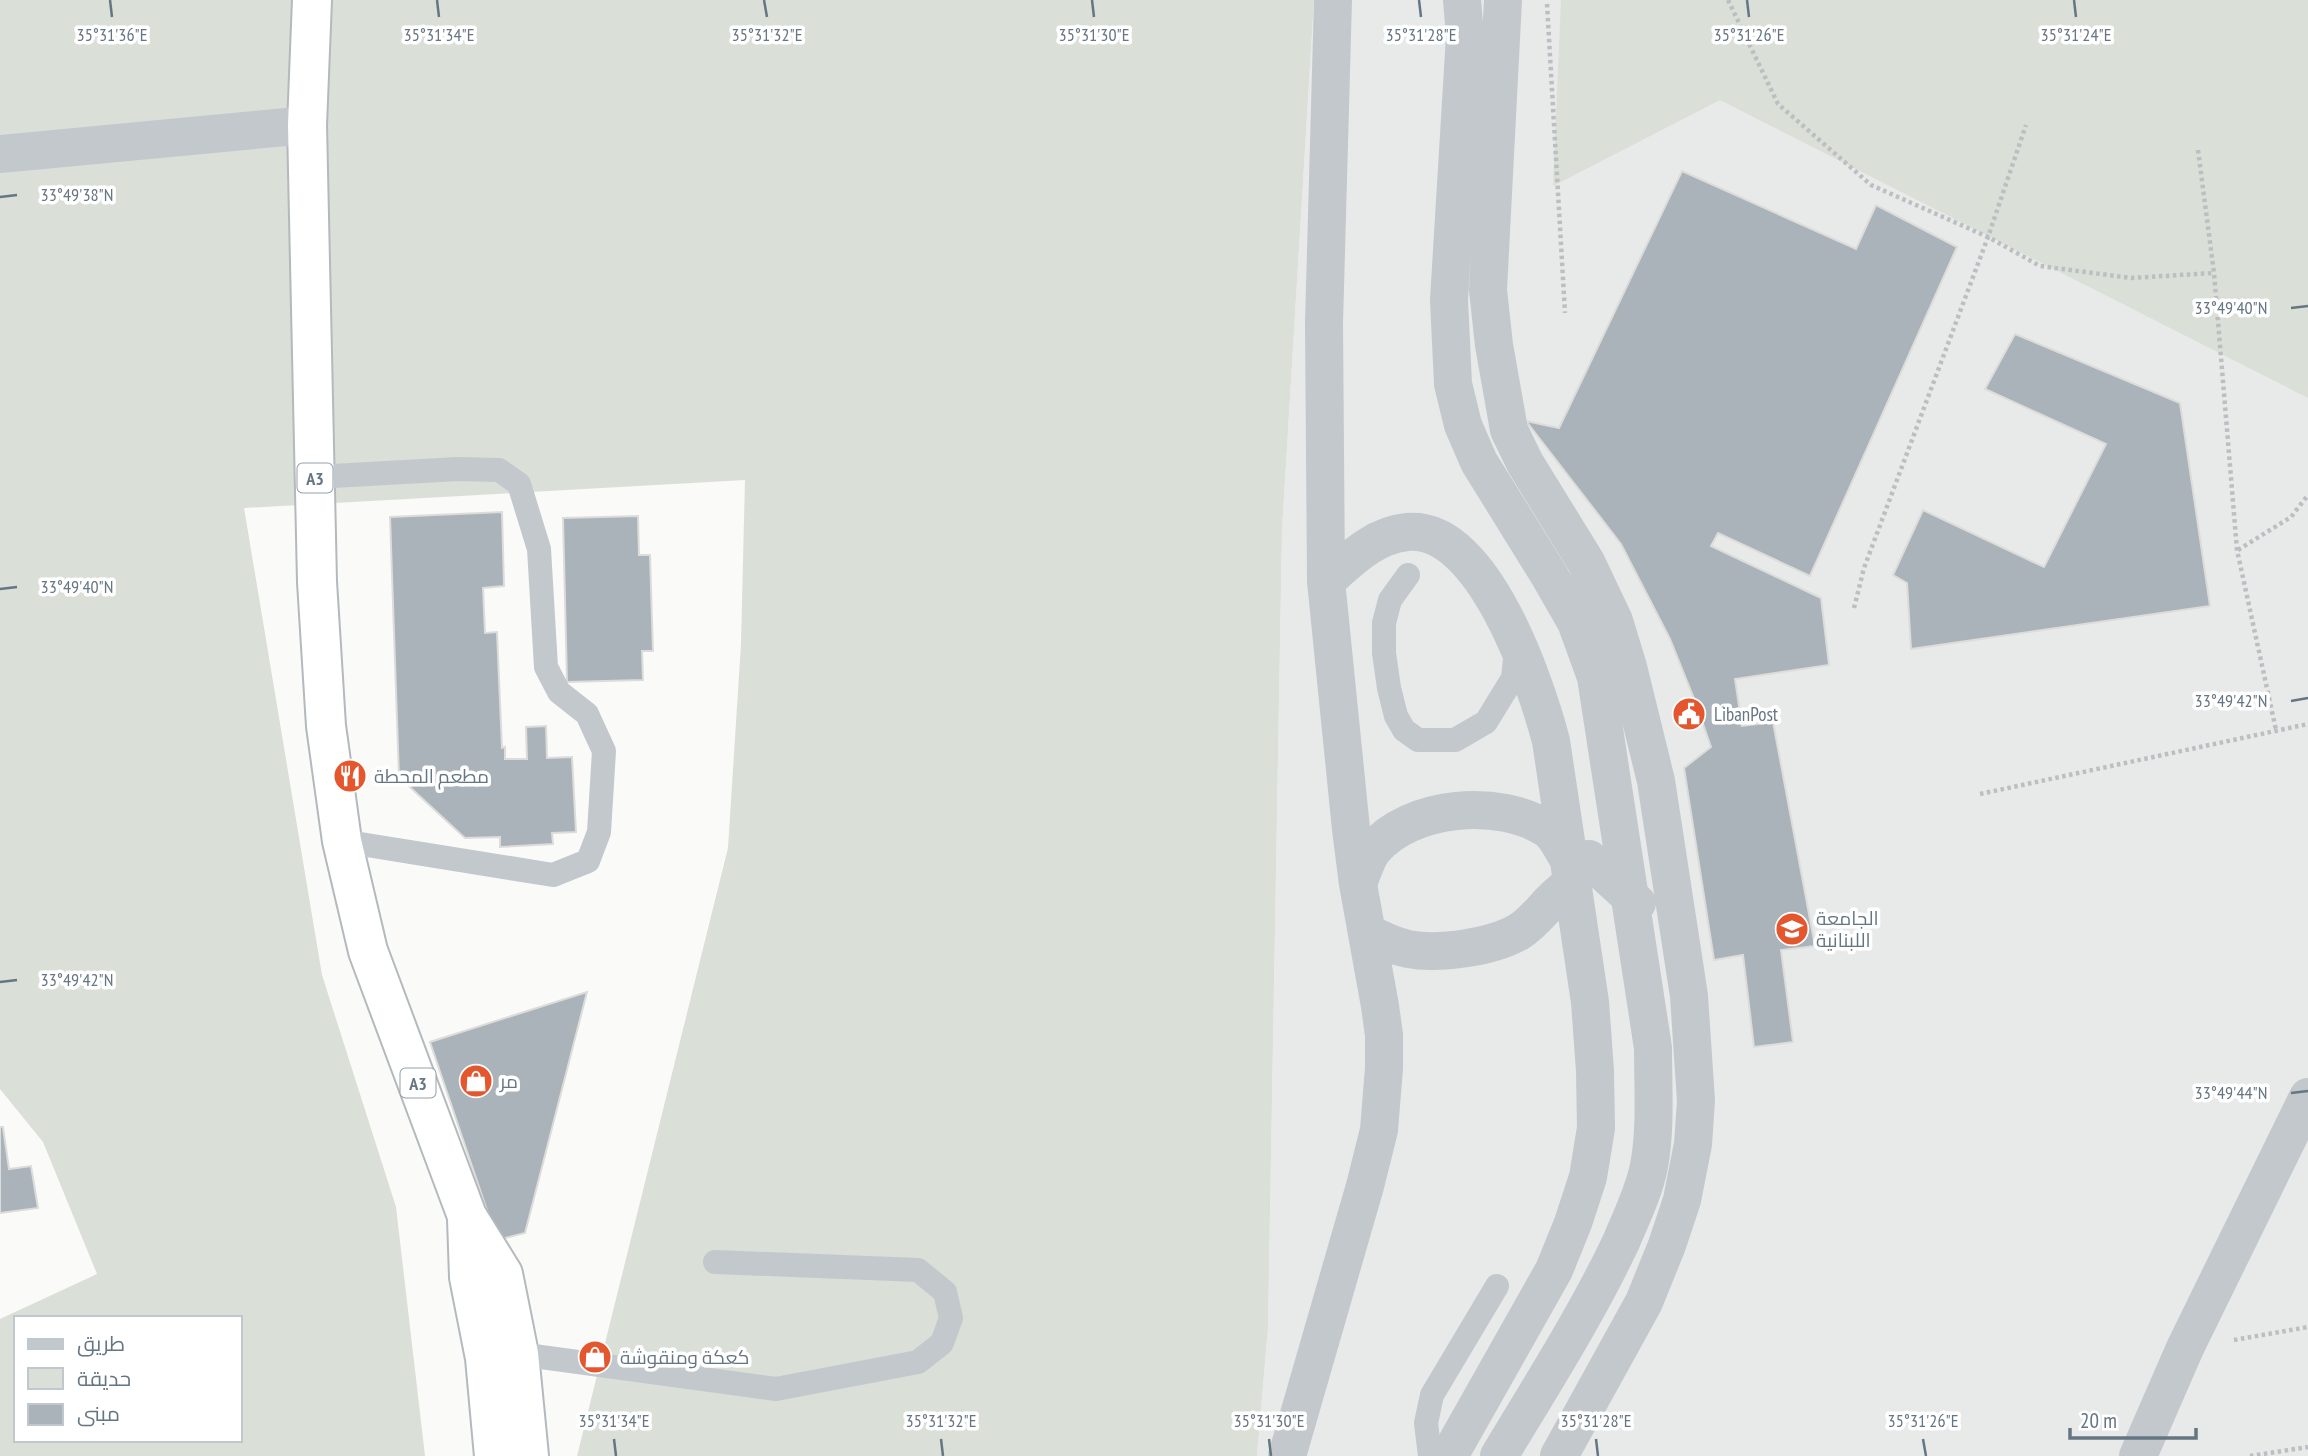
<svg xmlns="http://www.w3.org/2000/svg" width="2308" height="1456" font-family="'PT Sans Narrow',Cairo,sans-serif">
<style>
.built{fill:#e8e9e9}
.green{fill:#dadfd7;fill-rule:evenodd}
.building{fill:#aab3b9;stroke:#dcdcda;stroke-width:2}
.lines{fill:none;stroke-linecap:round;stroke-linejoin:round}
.trunk-casing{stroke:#b4b9bd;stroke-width:42}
.path{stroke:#bbbfc2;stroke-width:4.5;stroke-dasharray:3.5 3.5;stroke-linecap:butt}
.service{stroke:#c3c8cc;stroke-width:24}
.pedestrian{stroke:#c3c8cc;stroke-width:38}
.minor{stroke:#c3c8cc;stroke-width:38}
.trunk{stroke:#fff;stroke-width:38}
.ticks{fill:none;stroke:#657683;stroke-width:2.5}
.labels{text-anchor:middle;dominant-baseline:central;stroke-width:7;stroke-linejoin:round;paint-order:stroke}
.shield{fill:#fff;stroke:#939fa8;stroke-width:2}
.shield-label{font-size:18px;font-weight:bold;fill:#657683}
.poi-label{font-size:19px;fill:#657683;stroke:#fff;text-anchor:start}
.ticks-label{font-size:18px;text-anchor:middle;fill:#657683;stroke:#fff;stroke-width:7;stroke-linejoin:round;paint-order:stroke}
</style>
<rect width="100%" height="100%" fill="#fafaf8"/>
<path class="built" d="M 1314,0 L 2308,0 L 2308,1456 L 1257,1456 L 1268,1328 L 1282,530 Z"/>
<path class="green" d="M 0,0 L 1314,0 L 1282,530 L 1268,1328 L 1257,1456 L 577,1456 L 728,848 L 741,644 L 745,480 L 244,508 L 322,975 L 396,1207 L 425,1456 L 0,1456 L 0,1319 L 97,1274 L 43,1142 L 0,1089 ZM 16,1318 L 240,1318 L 240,1440 L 16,1440 Z
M 1561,0 L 2308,0 L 2308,398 L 1720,100 L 1553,186 Z"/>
<path class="building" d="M 1682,171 L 1856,249 L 1876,205 L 1957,247 L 1810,576 L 1718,533 L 1711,546 L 1821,598 L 1829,665 L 1735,679 L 1742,726 L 1773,722 L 1815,946 L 1781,950 L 1793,1042 L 1754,1047 L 1743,955 L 1714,960 L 1684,768 L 1711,747 L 1695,701 L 1670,639 L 1621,544 L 1526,421 L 1559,428 Z
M 2015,334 L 2180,403 L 2210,606 L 1911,649 L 1907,583 L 1893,575 L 1923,510 L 2044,567 L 2106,444 L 1985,389 Z
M 502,512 L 504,586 L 483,588 L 485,633 L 497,632 L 502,748 L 505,747 L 505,759 L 527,759 L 526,727 L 546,726 L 547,758 L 572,757 L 576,832 L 552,833 L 553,844 L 500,847 L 500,837 L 465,838 L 399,777 L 390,517 Z
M 638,516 L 639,555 L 650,555 L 653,651 L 642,651 L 643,680 L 567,682 L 563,518 Z
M 587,992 L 525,1233 L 497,1240 L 430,1042 Z
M 0,1127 L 3,1127 L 9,1169 L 31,1166 L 38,1208 L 0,1213 Z"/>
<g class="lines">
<defs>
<path id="trunk" d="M 312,0 L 307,125 L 317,582 L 326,726 L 342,841 L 368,951 L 467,1216 L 503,1274 L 519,1354 L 529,1456
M 467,1218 L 469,1277 L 485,1358 L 494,1456"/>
</defs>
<use href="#trunk" class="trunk-casing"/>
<path class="path" d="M 1728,0 L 1778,104 L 1871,185 L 1988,237 L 2040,266 L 2131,278 L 2214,273
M 1547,4 L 1565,313
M 2198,150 L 2214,273 L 2237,550 L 2276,730
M 2238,550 L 2291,517 L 2308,495
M 1854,608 L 1864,568 L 1988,237 L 2026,125
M 1980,794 L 2308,724
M 2234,1340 L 2308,1327
M 2250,1456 L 2308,1447"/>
<path class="service" d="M 315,477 L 458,469 L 499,470 L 519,484 L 539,549 L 546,667 L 559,692 L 587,714 L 604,751 L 599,832 L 588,861 L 553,875 L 342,841
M 1408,575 L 1390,600 L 1384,623 L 1384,653 L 1389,688 L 1396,716 L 1404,730 L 1418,740 L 1455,740 L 1486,722 L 1513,678 L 1516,649
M 519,1354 L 776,1389 L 918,1362 L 942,1343 L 951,1318 L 945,1292 L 918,1270 L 715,1262
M 1430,1456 L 1426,1423 L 1432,1395 L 1497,1286"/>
<path class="pedestrian" d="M 2138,1456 L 2185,1348 L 2308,1097"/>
<path class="minor" d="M 1462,0 L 1465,36 L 1449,300 L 1453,384 L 1463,425 L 1479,462 L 1549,575 L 1576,622 L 1596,677 L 1653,1048 C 1653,1087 1656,1128 1649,1166 C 1644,1192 1631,1218 1621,1242 C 1586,1316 1541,1386 1499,1456
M 1503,0 L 1488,290 L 1494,345 L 1509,430 L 1525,463 L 1586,562 L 1614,621 L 1628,667 L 1656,781 L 1689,996 L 1696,1101 L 1693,1144 L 1682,1200 L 1667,1245 L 1644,1302 L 1559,1456
M 0,154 L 307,125
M 1326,581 C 1350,560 1374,535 1407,532 C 1483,524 1536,684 1551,741 L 1590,1002 L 1595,1071 L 1596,1128 L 1588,1177 L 1573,1223 L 1554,1270 L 1449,1456
M 1358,884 C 1362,874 1366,859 1373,850 C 1410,805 1500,798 1547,829 C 1556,835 1563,851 1569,860 L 1589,859 L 1637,903
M 1368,933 C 1381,940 1394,946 1408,949 C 1439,955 1494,947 1520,931 C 1536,921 1546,904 1560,893 C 1569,885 1575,880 1582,869
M 1287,1456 L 1365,1186 L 1379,1130 L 1384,1068 L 1384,1035 L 1380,1006 L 1358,884 L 1351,829 L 1326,581 L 1324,323 L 1333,0"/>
<use href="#trunk" class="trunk"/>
</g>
<path class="ticks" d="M 110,0 L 112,17M 437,0 L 439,17M 764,0 L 767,17M 1092,0 L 1094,17M 1419,0 L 1421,17M 1747,0 L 1749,17M 2074,0 L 2076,17M 0,197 L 17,195M 2291,308 L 2308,306M 0,589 L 17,587M 2291,701 L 2308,698M 0,982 L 17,980M 2291,1093 L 2308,1091M 614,1439 L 616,1456M 941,1439 L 943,1456M 1269,1439 L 1271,1456M 1596,1439 L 1598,1456M 1923,1439 L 1926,1456"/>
<defs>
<symbol id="civic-disc" viewBox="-11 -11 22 22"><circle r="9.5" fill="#e4572e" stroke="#fff"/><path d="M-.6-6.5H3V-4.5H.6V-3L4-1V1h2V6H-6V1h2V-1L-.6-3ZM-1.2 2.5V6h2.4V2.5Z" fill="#fff"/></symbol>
<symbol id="restaurant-disc" viewBox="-11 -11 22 22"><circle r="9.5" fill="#e4572e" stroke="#fff"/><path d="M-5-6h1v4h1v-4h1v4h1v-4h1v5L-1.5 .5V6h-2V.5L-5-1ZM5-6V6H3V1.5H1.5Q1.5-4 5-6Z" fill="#fff"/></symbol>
<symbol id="university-disc" viewBox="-11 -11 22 22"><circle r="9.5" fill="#e4572e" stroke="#fff"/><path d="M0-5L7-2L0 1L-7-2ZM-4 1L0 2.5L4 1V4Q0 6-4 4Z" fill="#fff"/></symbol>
<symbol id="shop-disc" viewBox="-11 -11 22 22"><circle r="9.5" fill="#e4572e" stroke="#fff"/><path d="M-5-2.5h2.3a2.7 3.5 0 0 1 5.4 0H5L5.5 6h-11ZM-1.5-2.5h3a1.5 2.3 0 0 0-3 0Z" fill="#fff"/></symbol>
</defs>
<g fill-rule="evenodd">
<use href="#civic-disc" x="1670" y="695" width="38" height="38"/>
<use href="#restaurant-disc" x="331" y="757" width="38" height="38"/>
<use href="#university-disc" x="1773" y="910" width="38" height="38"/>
<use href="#shop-disc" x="457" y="1062" width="38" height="38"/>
<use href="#shop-disc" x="576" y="1338" width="38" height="38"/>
</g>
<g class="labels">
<g class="shield">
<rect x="297.5" y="463.5" width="35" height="29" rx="5"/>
<rect x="400.5" y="1068.5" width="35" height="29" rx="5"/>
</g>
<g class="shield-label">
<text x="315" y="478">A3</text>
<text x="418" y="1083">A3</text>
</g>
<g class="poi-label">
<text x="1714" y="714">LibanPost</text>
<text x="374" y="776">مطعم المحطة</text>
<text x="1816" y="918">الجامعة<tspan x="1816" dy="22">اللبنانية</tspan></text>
<text x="500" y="1081">مر</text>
<text x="620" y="1357">كعكة ومنقوشة</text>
</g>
</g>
<g class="ticks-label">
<text x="112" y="41">35°31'36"E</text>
<text x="439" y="41">35°31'34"E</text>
<text x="767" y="41">35°31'32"E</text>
<text x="1094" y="41">35°31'30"E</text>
<text x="1421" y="41">35°31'28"E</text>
<text x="1749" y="41">35°31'26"E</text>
<text x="2076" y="41">35°31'24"E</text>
<text x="77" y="201">33°49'38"N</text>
<text x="2231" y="314">33°49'40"N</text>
<text x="77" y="593">33°49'40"N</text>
<text x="2231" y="707">33°49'42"N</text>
<text x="77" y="986">33°49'42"N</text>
<text x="2231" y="1099">33°49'44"N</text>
<text x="614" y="1427">35°31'34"E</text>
<text x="941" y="1427">35°31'32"E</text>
<text x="1269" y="1427">35°31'30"E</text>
<text x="1596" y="1427">35°31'28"E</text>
<text x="1923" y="1427">35°31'26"E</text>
</g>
<rect x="14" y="1316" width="228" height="126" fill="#ffffff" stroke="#c1c8cd" stroke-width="2"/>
<rect x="28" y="1339" width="35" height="10" fill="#c3c8cc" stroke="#c1c8cd" stroke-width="2"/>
<text x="77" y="1351" font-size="21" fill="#657683">طريق</text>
<rect x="28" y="1368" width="35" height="21" fill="#dadfd7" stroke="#c1c8cd" stroke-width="2"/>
<text x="77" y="1386" font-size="21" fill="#657683">حديقة</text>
<rect x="28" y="1404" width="35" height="21" fill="#aab3b9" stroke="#c1c8cd" stroke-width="2"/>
<text x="77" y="1421" font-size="21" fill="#657683">مبنى</text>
<path d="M2070 1428v10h126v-10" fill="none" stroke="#657683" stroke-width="3.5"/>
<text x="2080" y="1428" font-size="21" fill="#657683" stroke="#ffffff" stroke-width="5" paint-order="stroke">20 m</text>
</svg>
